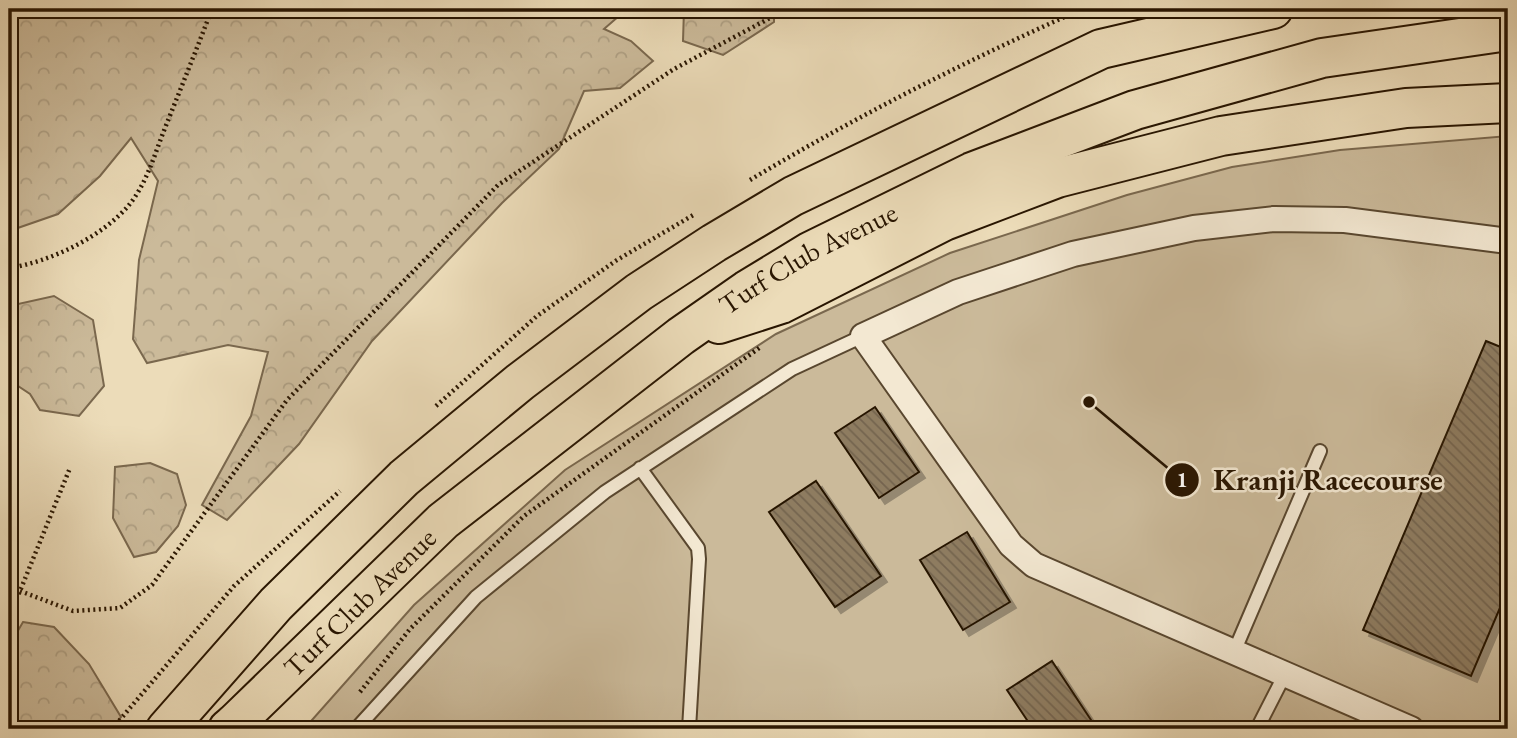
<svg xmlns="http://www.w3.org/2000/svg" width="1517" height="738" font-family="'EB Garamond',serif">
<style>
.green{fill:#cbba9a;stroke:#7a684e;stroke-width:2}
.forest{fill:url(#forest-crowns);stroke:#7a684e;stroke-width:2}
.building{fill:url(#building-back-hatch);stroke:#281501;stroke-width:2;filter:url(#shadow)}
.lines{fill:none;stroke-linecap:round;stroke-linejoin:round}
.lane-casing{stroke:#59472f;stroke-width:16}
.street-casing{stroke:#59472f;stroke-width:28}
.primary-casing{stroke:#281501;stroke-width:42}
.highway-casing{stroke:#281501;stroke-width:42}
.path{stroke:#281501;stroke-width:4.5;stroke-dasharray:2 3.5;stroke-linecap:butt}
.lane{stroke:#f3e8d2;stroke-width:12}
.street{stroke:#f3e8d2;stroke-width:24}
.primary{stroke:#ecdcb9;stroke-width:38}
.highway{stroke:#ecdcb9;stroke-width:38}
.labels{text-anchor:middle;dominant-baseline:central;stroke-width:5;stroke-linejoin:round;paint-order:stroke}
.street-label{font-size:28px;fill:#281501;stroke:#f3e8d2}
.leader{fill:none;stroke:#281501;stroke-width:2.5}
.callout-dot{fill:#281501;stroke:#f3e8d2;stroke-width:2.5}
.mark-label{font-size:21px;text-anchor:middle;font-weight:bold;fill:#fff}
.callout-label{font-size:30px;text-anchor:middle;font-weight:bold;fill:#281501;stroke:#f3e8d2;stroke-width:5;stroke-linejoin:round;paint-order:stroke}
</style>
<defs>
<pattern id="forest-crowns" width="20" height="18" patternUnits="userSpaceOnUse" patternTransform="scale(1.75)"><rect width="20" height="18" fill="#cbba9a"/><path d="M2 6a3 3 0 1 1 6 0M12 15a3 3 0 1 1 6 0" fill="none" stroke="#ae9f83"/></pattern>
<pattern id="building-back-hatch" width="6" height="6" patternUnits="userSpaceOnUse" patternTransform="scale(1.75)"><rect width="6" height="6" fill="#8e7c61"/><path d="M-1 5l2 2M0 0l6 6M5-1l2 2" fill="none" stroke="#74644e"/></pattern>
<filter id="shadow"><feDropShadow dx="6" dy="6" stdDeviation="0" flood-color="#0004"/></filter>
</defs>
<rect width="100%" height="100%" fill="#ecdcb9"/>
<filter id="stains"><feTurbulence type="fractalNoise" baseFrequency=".00286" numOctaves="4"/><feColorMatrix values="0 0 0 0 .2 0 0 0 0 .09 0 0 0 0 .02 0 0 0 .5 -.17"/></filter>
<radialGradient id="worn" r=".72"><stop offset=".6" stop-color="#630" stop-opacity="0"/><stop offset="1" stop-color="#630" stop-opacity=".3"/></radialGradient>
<path class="green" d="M 1508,136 L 1508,729 L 304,729 L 414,605 L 565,470 L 776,334 L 950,253 L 1127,195 L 1232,167 L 1340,150 Z"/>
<path class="forest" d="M 9,9 L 627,9 L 604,29 L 631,41 L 653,61 L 620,88 L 584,91 L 559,149 L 502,203 L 372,341 L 299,444 L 227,520 L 202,505 L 251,416 L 268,352 L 228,345 L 147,363 L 133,339 L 139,260 L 158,181 L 131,138 L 100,176 L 58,214 L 9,231 Z
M 684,9 L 774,9 L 774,22 L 723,55 L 683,41 Z
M 54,296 L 93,320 L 104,386 L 79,416 L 40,410 L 30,394 L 9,380 L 9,306 Z
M 150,463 L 177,474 L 186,505 L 178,526 L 156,552 L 134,557 L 113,518 L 115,467 Z
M 23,622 L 54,627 L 89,664 L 121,717 L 112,729 L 9,729 L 9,646 Z"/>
<path class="building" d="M 1486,341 L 1508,350 L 1508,589 L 1471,676 L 1363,630 Z
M 875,407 L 919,472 L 879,498 L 835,433 Z
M 816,481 L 881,576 L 835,607 L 769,512 Z
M 967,532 L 1010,602 L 963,630 L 920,560 Z
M 1052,661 L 1097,729 L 1033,729 L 1007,690 Z"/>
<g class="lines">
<defs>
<path id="lane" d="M 640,468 L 698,548 L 699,559 L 689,729
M 1234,652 L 1320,451
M 356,729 L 476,597 L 605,492 L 792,369 L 863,336
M 1257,729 L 1285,674"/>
<path id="street" d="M 1411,729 L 1034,565 L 1011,545 L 863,336 L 958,292 L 1073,254 L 1194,228 L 1274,219 L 1345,220 L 1508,241"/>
<g id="primary">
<path d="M 719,324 L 781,304 L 944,221 L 1057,178 L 1221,136 L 1406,108 L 1508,103"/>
<path id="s1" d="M 234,724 L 443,521 L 681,336 L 747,290 L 811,251 L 972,172 L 1135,110 L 1322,58 L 1508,31"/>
<path d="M 166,729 L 276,604 L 404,478 L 520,382 L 639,292 L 714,243 L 793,196 L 1101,49 L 1273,9"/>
</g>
<path id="highway" d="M 228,729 L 234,724"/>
</defs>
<use href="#lane" class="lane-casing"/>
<use href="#street" class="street-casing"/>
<use href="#primary" class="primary-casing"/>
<use href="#highway" class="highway-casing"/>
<path class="path" d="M 750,180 C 857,116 968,60 1082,9
M 9,268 C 50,262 102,237 129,205 C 147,183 155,153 165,128 C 181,88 197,48 212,9
M 436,406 L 537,316 L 617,260 L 695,214
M 20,591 L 73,611 L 120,608 L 152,585 L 287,400 L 498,185 L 674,69 L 787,9
M 9,614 L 20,591 L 70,468
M 360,692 L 410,629 L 524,516 L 762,346
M 112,729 L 234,586 L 340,491
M 330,729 L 337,721"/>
<use href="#lane" class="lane"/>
<use href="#street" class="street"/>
<use href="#primary" class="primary"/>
<use href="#highway" class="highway"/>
</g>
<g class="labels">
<g class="street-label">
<text stroke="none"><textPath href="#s1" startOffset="742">Turf Club Avenue</textPath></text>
<text stroke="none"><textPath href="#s1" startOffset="175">Turf Club Avenue</textPath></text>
</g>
</g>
<path class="leader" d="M1089 402L1182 480"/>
<g class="callout-dot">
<circle cx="1089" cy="402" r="7"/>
<circle cx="1182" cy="480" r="18"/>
</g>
<g class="mark-label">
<text x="1182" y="487">1</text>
</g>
<g class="callout-label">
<text x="1328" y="490">Kranji Racecourse</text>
</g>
<rect width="1517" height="738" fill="none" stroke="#ecdcb9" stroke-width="35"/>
<rect x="10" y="10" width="1496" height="717" fill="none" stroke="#281501" stroke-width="3.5"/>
<rect x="18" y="18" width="1482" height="703" fill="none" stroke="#281501" stroke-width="2"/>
<rect width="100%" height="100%" filter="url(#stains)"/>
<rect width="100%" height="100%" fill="url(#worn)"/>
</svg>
